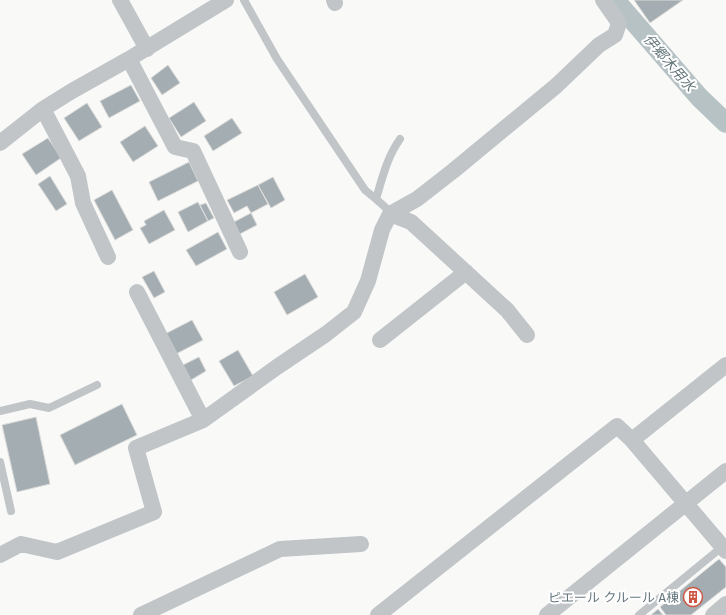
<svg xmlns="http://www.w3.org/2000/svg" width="726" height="615" font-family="'Fira Sans','Noto Sans JP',sans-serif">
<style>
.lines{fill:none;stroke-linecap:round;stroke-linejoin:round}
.canal{stroke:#b7c2c5;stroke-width:20}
.building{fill:#a4aeb2;stroke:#dbdbda}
.lane{stroke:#c1c5c8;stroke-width:8}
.street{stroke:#c1c5c8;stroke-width:16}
.labels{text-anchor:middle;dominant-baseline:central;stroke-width:4;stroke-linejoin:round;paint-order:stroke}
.poi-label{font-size:13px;fill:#67777f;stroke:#fff;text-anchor:end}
.water-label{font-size:14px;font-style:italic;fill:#637578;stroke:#fff}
</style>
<rect width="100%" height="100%" fill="#f9f9f8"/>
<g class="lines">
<path class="canal" d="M 615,0 L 699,97 L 726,123"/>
</g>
<path class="building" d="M 634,0 L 683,0 L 650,23 Z
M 168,65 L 180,83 L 162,95 L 151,78 Z
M 131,85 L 140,101 L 109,118 L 100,101 Z
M 194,102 L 206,121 L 181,137 L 169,118 Z
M 87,103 L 102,127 L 79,141 L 64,118 Z
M 232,118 L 242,133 L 213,151 L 204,136 Z
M 145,126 L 158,146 L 133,162 L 120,142 Z
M 48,138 L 61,158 L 36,175 L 22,154 Z
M 189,162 L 198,181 L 158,201 L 149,182 Z
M 50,176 L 67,204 L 56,211 L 38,184 Z
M 273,177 L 285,200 L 271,208 L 258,185 Z
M 258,185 L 268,204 L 251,213 L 247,206 L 234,213 L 227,200 Z
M 112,190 L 133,230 L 115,240 L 94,200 Z
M 198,202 L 208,221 L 188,232 L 178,212 Z
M 206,203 L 214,218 L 208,221 L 200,205 Z
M 164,210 L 175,230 L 149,244 L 140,228 L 146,225 L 144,221 Z
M 251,213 L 257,225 L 236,236 L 230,224 Z
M 218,232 L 227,249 L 196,266 L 186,250 Z
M 154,271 L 165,292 L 154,298 L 142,277 Z
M 305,274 L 318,297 L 287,315 L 274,292 Z
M 192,320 L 203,340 L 174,355 L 163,335 Z
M 238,350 L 253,376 L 234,386 L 219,361 Z
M 199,357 L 206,371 L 191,380 L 183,365 Z
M 122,404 L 137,435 L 75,465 L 60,435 Z
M 36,417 L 50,484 L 17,492 L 2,425 Z
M 719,559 L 726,567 L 726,587 L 691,615 L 666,615 L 660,607 Z
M 658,609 L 663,615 L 651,615 Z"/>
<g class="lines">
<path class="lane" d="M 244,0 L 277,59 L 365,190 L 376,199
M 390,214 L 385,207 L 376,199 C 382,179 387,157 400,139
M 0,411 L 30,404 L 49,408 L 97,385
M 0,462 L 11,511
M 639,615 L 722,547"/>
<path class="street" d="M 120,0 L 147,49
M 334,0 L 335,3
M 129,59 L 175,147 L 193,151 L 240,252
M 43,109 L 78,176 L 83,203 L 108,257
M 0,143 L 43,109 L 72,91 L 129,59 L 226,0
M 390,214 L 411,222 L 507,310 L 527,335
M 137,292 L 203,420
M 380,340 L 466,272
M 726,365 L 632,440 L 726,551
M 0,555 L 21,544 L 57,552 L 154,512 L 136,448 L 203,420 L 277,367 L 326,334 L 354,312 L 368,281 L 382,230 L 390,214 L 417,199 L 453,171 L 556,86 L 599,45 L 615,35 L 619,23 L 603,0
M 141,615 L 280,549 L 361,544
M 378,615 L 617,426 L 632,440
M 547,615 L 726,471
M 713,615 L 726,604"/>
</g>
<defs>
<symbol id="building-ring" viewBox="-11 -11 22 22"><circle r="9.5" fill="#fff" stroke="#ce5743" stroke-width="1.5"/><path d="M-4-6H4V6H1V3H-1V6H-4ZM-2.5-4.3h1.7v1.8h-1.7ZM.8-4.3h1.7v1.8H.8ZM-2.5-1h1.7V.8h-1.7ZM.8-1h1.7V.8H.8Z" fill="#ce5743"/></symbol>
</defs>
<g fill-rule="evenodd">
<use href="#building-ring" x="682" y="586" width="22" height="22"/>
</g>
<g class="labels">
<g class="poi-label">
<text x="679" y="597">ピエール クルール A棟</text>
</g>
<g class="water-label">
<text transform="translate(669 63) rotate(49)">伊郷木用水</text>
</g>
</g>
</svg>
